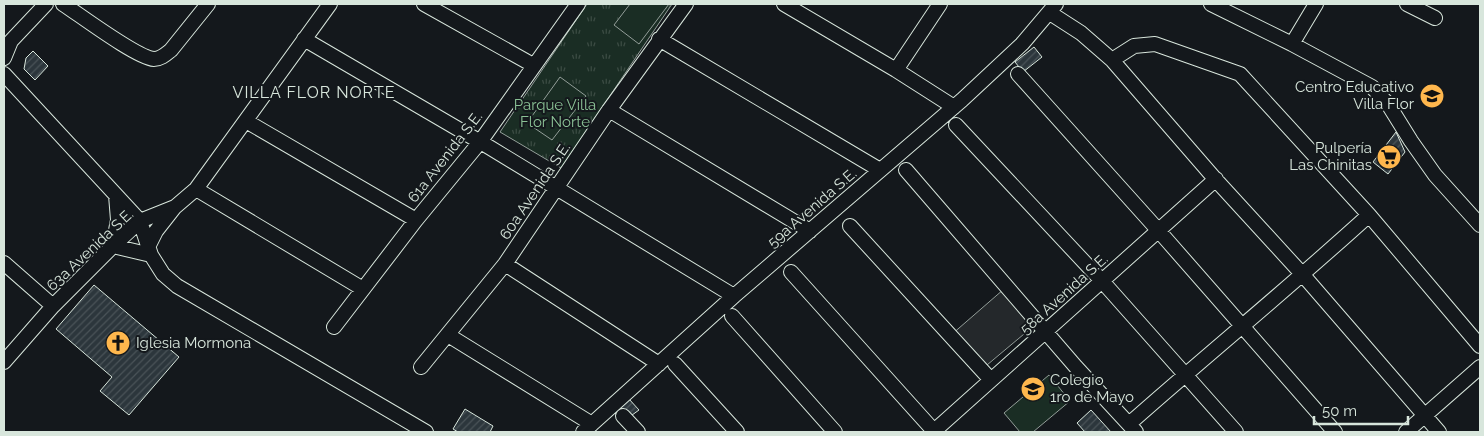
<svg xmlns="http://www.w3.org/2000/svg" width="1484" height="436" font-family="Raleway,sans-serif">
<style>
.grass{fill:url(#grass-tufts);stroke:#939e99}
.garden{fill:#1a2d24;stroke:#939e99}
.parking{fill:#24282b;stroke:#939e99}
.building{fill:url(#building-hatch);stroke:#d8e6dc}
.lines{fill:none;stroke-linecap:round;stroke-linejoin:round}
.minor-casing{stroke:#d8e6dc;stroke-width:16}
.minor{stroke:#14181c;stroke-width:14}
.labels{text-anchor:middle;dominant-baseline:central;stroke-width:4;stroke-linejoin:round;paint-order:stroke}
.poi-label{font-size:15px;fill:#d8e6dc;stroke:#14181c;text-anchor:end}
.park-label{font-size:15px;fill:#8ac095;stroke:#14181c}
.street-label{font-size:15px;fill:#d8e6dc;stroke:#14181c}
.neighbourhood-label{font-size:16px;letter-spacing:1px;fill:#d8e6dc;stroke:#14181c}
</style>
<defs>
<pattern id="grass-tufts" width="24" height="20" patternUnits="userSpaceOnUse" patternTransform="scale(1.25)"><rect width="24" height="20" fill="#1a2d24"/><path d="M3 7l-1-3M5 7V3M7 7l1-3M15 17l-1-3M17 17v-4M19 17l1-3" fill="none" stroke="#3b4b43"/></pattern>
<pattern id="building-hatch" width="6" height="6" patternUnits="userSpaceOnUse" patternTransform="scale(1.25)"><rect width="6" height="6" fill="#2c363c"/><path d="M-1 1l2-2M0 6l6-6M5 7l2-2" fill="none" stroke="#4a5358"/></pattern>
</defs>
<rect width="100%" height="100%" fill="#14181c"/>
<path class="grass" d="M 587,4 L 672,4 L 561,168 L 500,132 Z"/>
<path class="garden" d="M 630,4 L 669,4 L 639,44 L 614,25 Z
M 560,77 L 586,96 L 552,140 L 527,123 Z
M 1049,375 L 1070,401 L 1033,432 L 1020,432 L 1004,413 Z"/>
<path class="parking" d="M 1004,289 L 1036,324 L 981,370 L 951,335 Z"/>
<path class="building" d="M 1034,47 L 1042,57 L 1023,72 L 1015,62 Z
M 33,51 L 48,66 L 35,80 L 24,69 L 26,58 Z
M 1396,132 L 1405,152 L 1388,174 L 1373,162 Z
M 94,285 L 179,357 L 129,415 L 100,391 L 112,377 L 56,329 Z
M 629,399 L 639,410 L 628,418 L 619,407 Z
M 465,409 L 493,426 L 490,432 L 458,432 L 453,429 Z
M 1091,410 L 1111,432 L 1085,432 L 1077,423 Z"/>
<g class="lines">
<defs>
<path id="minor" d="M 63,4 C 80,15 137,58 154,59 C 161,59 166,54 171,50 L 208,4
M 424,4 L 533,65
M 784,4 L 896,70 L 954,107
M 1211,4 L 1292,44 L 1372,87 L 1388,104 L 1411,141 L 1435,175 L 1480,225
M 1407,4 L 1435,18
M 1050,13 L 1081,33 L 1112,60 L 1216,180 L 1303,275 L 1439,432
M 304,39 L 489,147 L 734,296
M 659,39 L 880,170
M 1292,44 L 1316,4
M 4,58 L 11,41 L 46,4
M 1112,60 L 1134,46 L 1155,44 L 1240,74 L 1369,215 L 1480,346
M 896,70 L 940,4
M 4,74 L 140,221 L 151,255 L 163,274 L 177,286 L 426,432
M 1018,74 L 1158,230 L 1335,432
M 609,110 L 810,231
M 246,121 L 416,220
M 956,125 L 1102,281 L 1236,432
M 906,170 L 1076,367 L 1136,432
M 196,189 L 363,289
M 116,195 L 118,220 L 113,246 L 151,255
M 850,226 L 991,380
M 148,247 L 156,231 L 174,208
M 4,263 L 53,306
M 505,264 L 659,364
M 791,272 L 934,431
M 732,316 L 835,432
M 334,327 L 416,220 L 480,142 L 578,4
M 448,335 L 592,424
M 4,362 L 53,306 L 113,246 L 140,221 L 175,207 L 196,189 L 330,4
M 675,364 L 737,432
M 421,367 L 505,264 L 609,110 L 686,4
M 623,416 L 638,432
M 1129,424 C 1208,354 1290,287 1369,215
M 583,432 L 734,296 L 962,100 L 1022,44 L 1056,4
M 933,432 L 1216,179
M 1406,432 L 1480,367"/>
</defs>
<use href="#minor" class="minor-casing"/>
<use href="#minor" class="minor"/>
</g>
<defs>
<symbol id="school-disc" viewBox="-11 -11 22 22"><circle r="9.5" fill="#ffb74d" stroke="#14181c"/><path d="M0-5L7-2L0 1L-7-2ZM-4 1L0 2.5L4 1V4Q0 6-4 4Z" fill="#111"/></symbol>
<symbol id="supermarket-disc" viewBox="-11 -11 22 22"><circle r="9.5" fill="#ffb74d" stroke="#14181c"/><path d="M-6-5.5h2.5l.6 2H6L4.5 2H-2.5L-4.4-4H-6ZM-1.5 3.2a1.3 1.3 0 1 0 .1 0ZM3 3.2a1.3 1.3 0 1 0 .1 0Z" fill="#111"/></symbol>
<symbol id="church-disc" viewBox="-11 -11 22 22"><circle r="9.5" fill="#ffb74d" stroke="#14181c"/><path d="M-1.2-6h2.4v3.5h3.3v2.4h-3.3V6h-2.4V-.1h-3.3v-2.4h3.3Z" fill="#111"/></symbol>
</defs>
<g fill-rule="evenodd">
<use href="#school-disc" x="1418" y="82" width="28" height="28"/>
<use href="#supermarket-disc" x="1375" y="143" width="28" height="28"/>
<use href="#church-disc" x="104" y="329" width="28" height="28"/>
<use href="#school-disc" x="1019" y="375" width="28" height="28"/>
</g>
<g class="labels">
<g class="poi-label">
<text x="1414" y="87">Centro Educativo<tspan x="1414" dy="17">Villa Flor</tspan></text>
<text x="1372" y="148">Pulpería<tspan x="1372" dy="17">Las Chinitas</tspan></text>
<text x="136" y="343" text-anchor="start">Iglesia Mormona</text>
<text x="1050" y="380" text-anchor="start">Colegio<tspan x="1050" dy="17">1ro de Mayo</tspan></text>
</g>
<g class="park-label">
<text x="555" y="105">Parque Villa<tspan x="555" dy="17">Flor Norte</tspan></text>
</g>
<g class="street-label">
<text transform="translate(445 157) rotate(-52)">61a Avenida S.E.</text>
<text transform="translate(535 191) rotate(-56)">60a Avenida S.E.</text>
<text transform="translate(812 208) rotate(-41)">59a Avenida S.E.</text>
<text transform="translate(90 250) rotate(-43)">63a Avenida S.E.</text>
<text transform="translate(1064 294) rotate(-42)">58a Avenida S.E.</text>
</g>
<g class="neighbourhood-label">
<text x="314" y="92">VILLA FLOR NORTE</text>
</g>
</g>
<rect width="1484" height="436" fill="none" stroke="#d8e6dc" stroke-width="10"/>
<path d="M1314 416v8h94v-8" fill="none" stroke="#d8e6dc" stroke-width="2.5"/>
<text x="1322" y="416" font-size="15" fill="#d8e6dc" stroke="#14181c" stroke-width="4" paint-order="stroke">50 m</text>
</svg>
